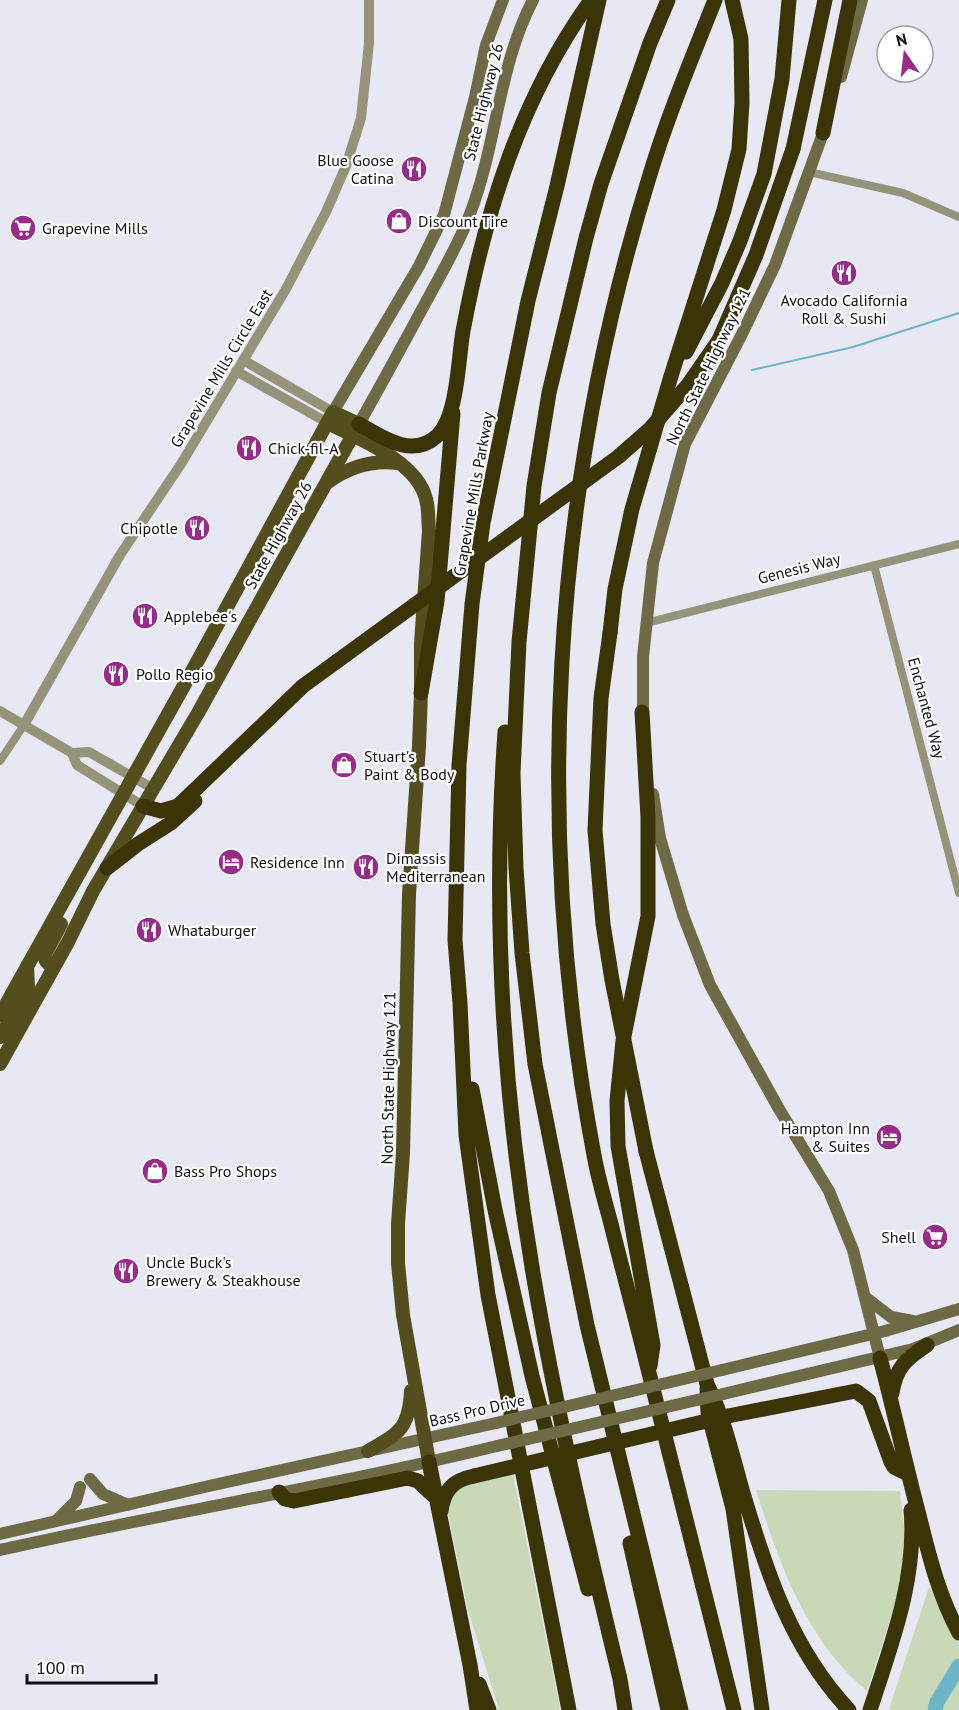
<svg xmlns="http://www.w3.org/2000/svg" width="959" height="1710" font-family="'PT Sans',sans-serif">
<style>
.green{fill:#c9d9b7}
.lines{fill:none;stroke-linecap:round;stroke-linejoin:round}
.stream{stroke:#6cb5c9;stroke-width:2}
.river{stroke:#6cb5c9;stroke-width:15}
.minor{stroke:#96937b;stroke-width:8}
.tertiary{stroke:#96937b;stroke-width:10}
.secondary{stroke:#6f6a46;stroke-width:12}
.primary{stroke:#544d1e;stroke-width:14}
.motorway{stroke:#3b3406;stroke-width:15}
.secondary-bridge{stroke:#6f6a46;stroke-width:12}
.motorway-bridge{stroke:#3b3406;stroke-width:15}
.labels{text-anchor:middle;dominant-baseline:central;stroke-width:4.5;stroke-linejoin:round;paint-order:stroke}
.street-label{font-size:16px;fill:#0f1014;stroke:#fff}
.poi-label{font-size:16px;fill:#0f1014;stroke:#fff;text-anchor:start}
</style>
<rect width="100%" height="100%" fill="#e7e8f4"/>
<path class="green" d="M 513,1474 L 557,1693 L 560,1710 L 499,1710 L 468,1610 L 448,1514 L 453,1493 L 462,1486 Z
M 756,1490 L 900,1491 L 907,1552 L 902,1583 L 867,1691 C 805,1639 780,1565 756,1490 Z
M 929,1587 L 959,1643 L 959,1710 L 892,1710 L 889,1709 Z"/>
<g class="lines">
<path class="stream" d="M 752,370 L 853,347 L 959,313"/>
<path class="river" d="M 935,1710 L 937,1702 L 959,1666"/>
<path class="minor" d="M 809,172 L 903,193 L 959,217
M 874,565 L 959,893
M 646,623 L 959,544
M 0,761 L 24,725"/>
<path class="tertiary" d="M 243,360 L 333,412
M 236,371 L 328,423
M 0,711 L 72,753 L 77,765 L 143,806
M 24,725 L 120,555 L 181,464 L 286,289 L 326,212 L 346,166 L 361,118 L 369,43 L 369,0
M 72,753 L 89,752 L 152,788"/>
<path class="secondary" d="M 841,77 L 862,0
M 333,412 L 419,266 L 444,215 L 475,97 L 486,45 L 503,0
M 359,424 C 382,383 405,341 427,300 C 442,272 459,244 470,214 C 497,144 498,67 533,0
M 643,720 L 643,657 L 653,563 L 685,444 L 742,334 L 775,265 L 826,125
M 653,794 L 660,838 L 683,915 L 710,985 L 779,1109 L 829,1191 L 853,1250 L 880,1358
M 865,1297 L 891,1317 L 913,1321
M 722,1370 L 885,1331 L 959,1309
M 723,1394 L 913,1349 L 959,1330
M 90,1479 L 103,1494 L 128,1505
M 57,1520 L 76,1501 L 80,1487
M 0,1534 L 209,1486 L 496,1423
M 0,1550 C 165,1513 333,1486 497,1446"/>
<path class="primary" d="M 328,423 C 359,439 417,461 426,499 C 429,509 428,521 429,531 L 421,643 L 421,693 L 419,746 L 409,894 L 403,1153 L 398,1224 L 398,1263 L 403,1315 L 429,1462
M 328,482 C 349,467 372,460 397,463
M 53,968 L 46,961 L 44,956 L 61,924
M 0,1015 L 196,664 L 333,412 L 359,424 L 198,713 L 93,891 L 68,942 L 0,1064
M 0,1037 L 28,988 L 27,966
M 368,1451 C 399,1433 409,1429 411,1391"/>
<path class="motorway" d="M 668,0 L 650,43 L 601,184 L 586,238 L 549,393 L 534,486 L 519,642 L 513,773 L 516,868 L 522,953 L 535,1064 L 587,1325 L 681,1710
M 715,0 C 691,60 666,120 648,181 C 551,496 533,832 594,1155 C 598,1178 605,1201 611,1224 C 623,1272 636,1320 648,1369 C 677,1482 705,1596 734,1710
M 823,133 L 850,0
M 793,149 L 825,0
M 686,352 L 722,283 L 740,241 L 764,174 L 782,79 L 789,0
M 359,424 C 382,437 412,459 437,436 C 458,416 458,359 463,331 C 485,213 520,99 591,0
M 610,633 L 615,589 L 632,509 L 671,376 L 724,210 L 739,149 L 742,103 L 741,39 L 732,0
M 421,693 L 437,601 L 453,413
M 642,712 L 648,817 L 648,916 L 623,1041 L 617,1101 L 618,1146 L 653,1345 L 650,1366
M 505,732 C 492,914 503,1099 534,1279 C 557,1414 588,1547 620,1679 L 625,1710
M 143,806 L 161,811 L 178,806 L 303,686 L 336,662
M 107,868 L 138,844 L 171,823 L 195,801
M 472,1089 L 495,1210 L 532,1376 L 588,1589
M 646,1151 L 707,1384 C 725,1420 732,1455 743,1493 C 767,1573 791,1648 849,1710
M 880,1358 C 894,1410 905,1463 919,1515 C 929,1556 939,1596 959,1633
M 707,1388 L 708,1412 L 733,1509 L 762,1710
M 892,1393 C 896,1367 906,1359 927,1345
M 728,1416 L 856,1391 L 869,1401 L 891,1462 L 894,1467 L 906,1473
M 429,1462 L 470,1665 L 477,1710
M 279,1492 L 285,1499 L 294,1501 L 408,1478 L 418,1481 L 436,1498
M 441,1511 C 444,1490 453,1480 474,1476
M 630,1543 L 668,1710
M 479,1684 L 489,1710
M 569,1710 L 488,1295 L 466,1135 L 460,1003 L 455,940 L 459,765 L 472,604 L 483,523 L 528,301 L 557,186 L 599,0
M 870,1710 C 891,1645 917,1579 911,1510"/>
<path class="secondary-bridge" d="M 496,1423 L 722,1370
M 497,1446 L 723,1394"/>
<path class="motorway-bridge" d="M 610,633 L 601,698 L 595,830 L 603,924 L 612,980 L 646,1151
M 336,662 L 618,457 L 650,429 L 688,385 L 719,340 L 756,255 L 793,149
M 474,1476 L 728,1416"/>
</g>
<defs>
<symbol id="restaurant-disc" viewBox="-11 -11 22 22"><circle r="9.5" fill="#982a8a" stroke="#fff"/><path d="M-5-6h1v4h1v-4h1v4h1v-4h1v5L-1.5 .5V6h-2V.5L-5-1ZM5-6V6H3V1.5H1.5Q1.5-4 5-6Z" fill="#fff"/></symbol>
<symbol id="shop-disc" viewBox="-11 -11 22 22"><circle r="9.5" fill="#982a8a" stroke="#fff"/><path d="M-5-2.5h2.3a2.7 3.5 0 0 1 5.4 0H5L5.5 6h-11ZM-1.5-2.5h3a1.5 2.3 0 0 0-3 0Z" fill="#fff"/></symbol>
<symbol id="supermarket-disc" viewBox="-11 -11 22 22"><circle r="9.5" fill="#982a8a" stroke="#fff"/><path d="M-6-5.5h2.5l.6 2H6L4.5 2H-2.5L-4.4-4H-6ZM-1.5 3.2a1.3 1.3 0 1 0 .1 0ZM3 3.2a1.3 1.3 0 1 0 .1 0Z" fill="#fff"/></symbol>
<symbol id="hotel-disc" viewBox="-11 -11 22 22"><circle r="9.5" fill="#982a8a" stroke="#fff"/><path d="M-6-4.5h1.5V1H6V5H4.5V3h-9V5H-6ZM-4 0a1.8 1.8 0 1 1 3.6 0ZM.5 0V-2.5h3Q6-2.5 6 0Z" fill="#fff"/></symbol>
</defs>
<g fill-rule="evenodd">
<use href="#restaurant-disc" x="399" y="154" width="30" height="30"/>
<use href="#shop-disc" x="384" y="206" width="30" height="30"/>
<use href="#supermarket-disc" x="8" y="213" width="30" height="30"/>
<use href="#restaurant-disc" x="829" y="258" width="30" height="30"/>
<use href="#restaurant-disc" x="234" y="433" width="30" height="30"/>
<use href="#restaurant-disc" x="182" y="513" width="30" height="30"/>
<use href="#restaurant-disc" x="130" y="601" width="30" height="30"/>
<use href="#restaurant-disc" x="101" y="659" width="30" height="30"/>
<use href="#shop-disc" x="329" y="750" width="30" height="30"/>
<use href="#hotel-disc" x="216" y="847" width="30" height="30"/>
<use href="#restaurant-disc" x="351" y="852" width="30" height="30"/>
<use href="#restaurant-disc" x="134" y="915" width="30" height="30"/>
<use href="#hotel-disc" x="874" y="1122" width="30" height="30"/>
<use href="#shop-disc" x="140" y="1156" width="30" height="30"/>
<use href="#supermarket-disc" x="920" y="1222" width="30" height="30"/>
<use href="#restaurant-disc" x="111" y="1256" width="30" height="30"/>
</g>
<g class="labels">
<g class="street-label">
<text transform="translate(483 102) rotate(-76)">State Highway 26</text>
<text transform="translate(708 366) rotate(-64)">North State Highway 121</text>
<text transform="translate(221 368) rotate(-59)">Grapevine Mills Circle East</text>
<text transform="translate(473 494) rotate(-80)">Grapevine Mills Parkway</text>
<text transform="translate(278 535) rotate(-61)">State Highway 26</text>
<text transform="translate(799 568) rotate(-14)">Genesis Way</text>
<text transform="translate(927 708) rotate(75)">Enchanted Way</text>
<text transform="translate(388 1078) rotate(-89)">North State Highway 121</text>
<text transform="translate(477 1410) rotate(-13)">Bass Pro Drive</text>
</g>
<g class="poi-label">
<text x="394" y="160" text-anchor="end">Blue Goose<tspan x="394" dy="18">Catina</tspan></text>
<text x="418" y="221">Discount Tire</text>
<text x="42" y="228">Grapevine Mills</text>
<text x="844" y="300" text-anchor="middle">Avocado California<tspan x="844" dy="18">Roll &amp; Sushi</tspan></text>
<text x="268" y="448">Chick-fil-A</text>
<text x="178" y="528" text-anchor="end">Chipotle</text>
<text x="164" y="616">Applebee's</text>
<text x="136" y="674">Pollo Regio</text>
<text x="364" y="756">Stuart's<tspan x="364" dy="18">Paint &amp; Body</tspan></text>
<text x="386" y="858">Dimassis<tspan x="386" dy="18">Mediterranean</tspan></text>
<text x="250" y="862">Residence Inn</text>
<text x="168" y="930">Whataburger</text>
<text x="870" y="1128" text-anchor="end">Hampton Inn<tspan x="870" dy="18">&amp; Suites</tspan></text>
<text x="174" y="1171">Bass Pro Shops</text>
<text x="916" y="1237" text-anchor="end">Shell</text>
<text x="146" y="1262">Uncle Buck's<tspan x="146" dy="18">Brewery &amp; Steakhouse</tspan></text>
</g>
</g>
<g transform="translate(905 54) rotate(346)"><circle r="28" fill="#ffffff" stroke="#9f9fa1" stroke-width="1.5"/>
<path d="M0-4.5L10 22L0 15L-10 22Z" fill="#982a8a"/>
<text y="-9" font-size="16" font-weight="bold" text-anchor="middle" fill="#0f1014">N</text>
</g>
<path d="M27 1674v9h129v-9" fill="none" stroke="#0f1014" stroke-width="3"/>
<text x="36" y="1674" font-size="18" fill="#0f1014" stroke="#ffffff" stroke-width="4.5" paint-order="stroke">100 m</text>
</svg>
